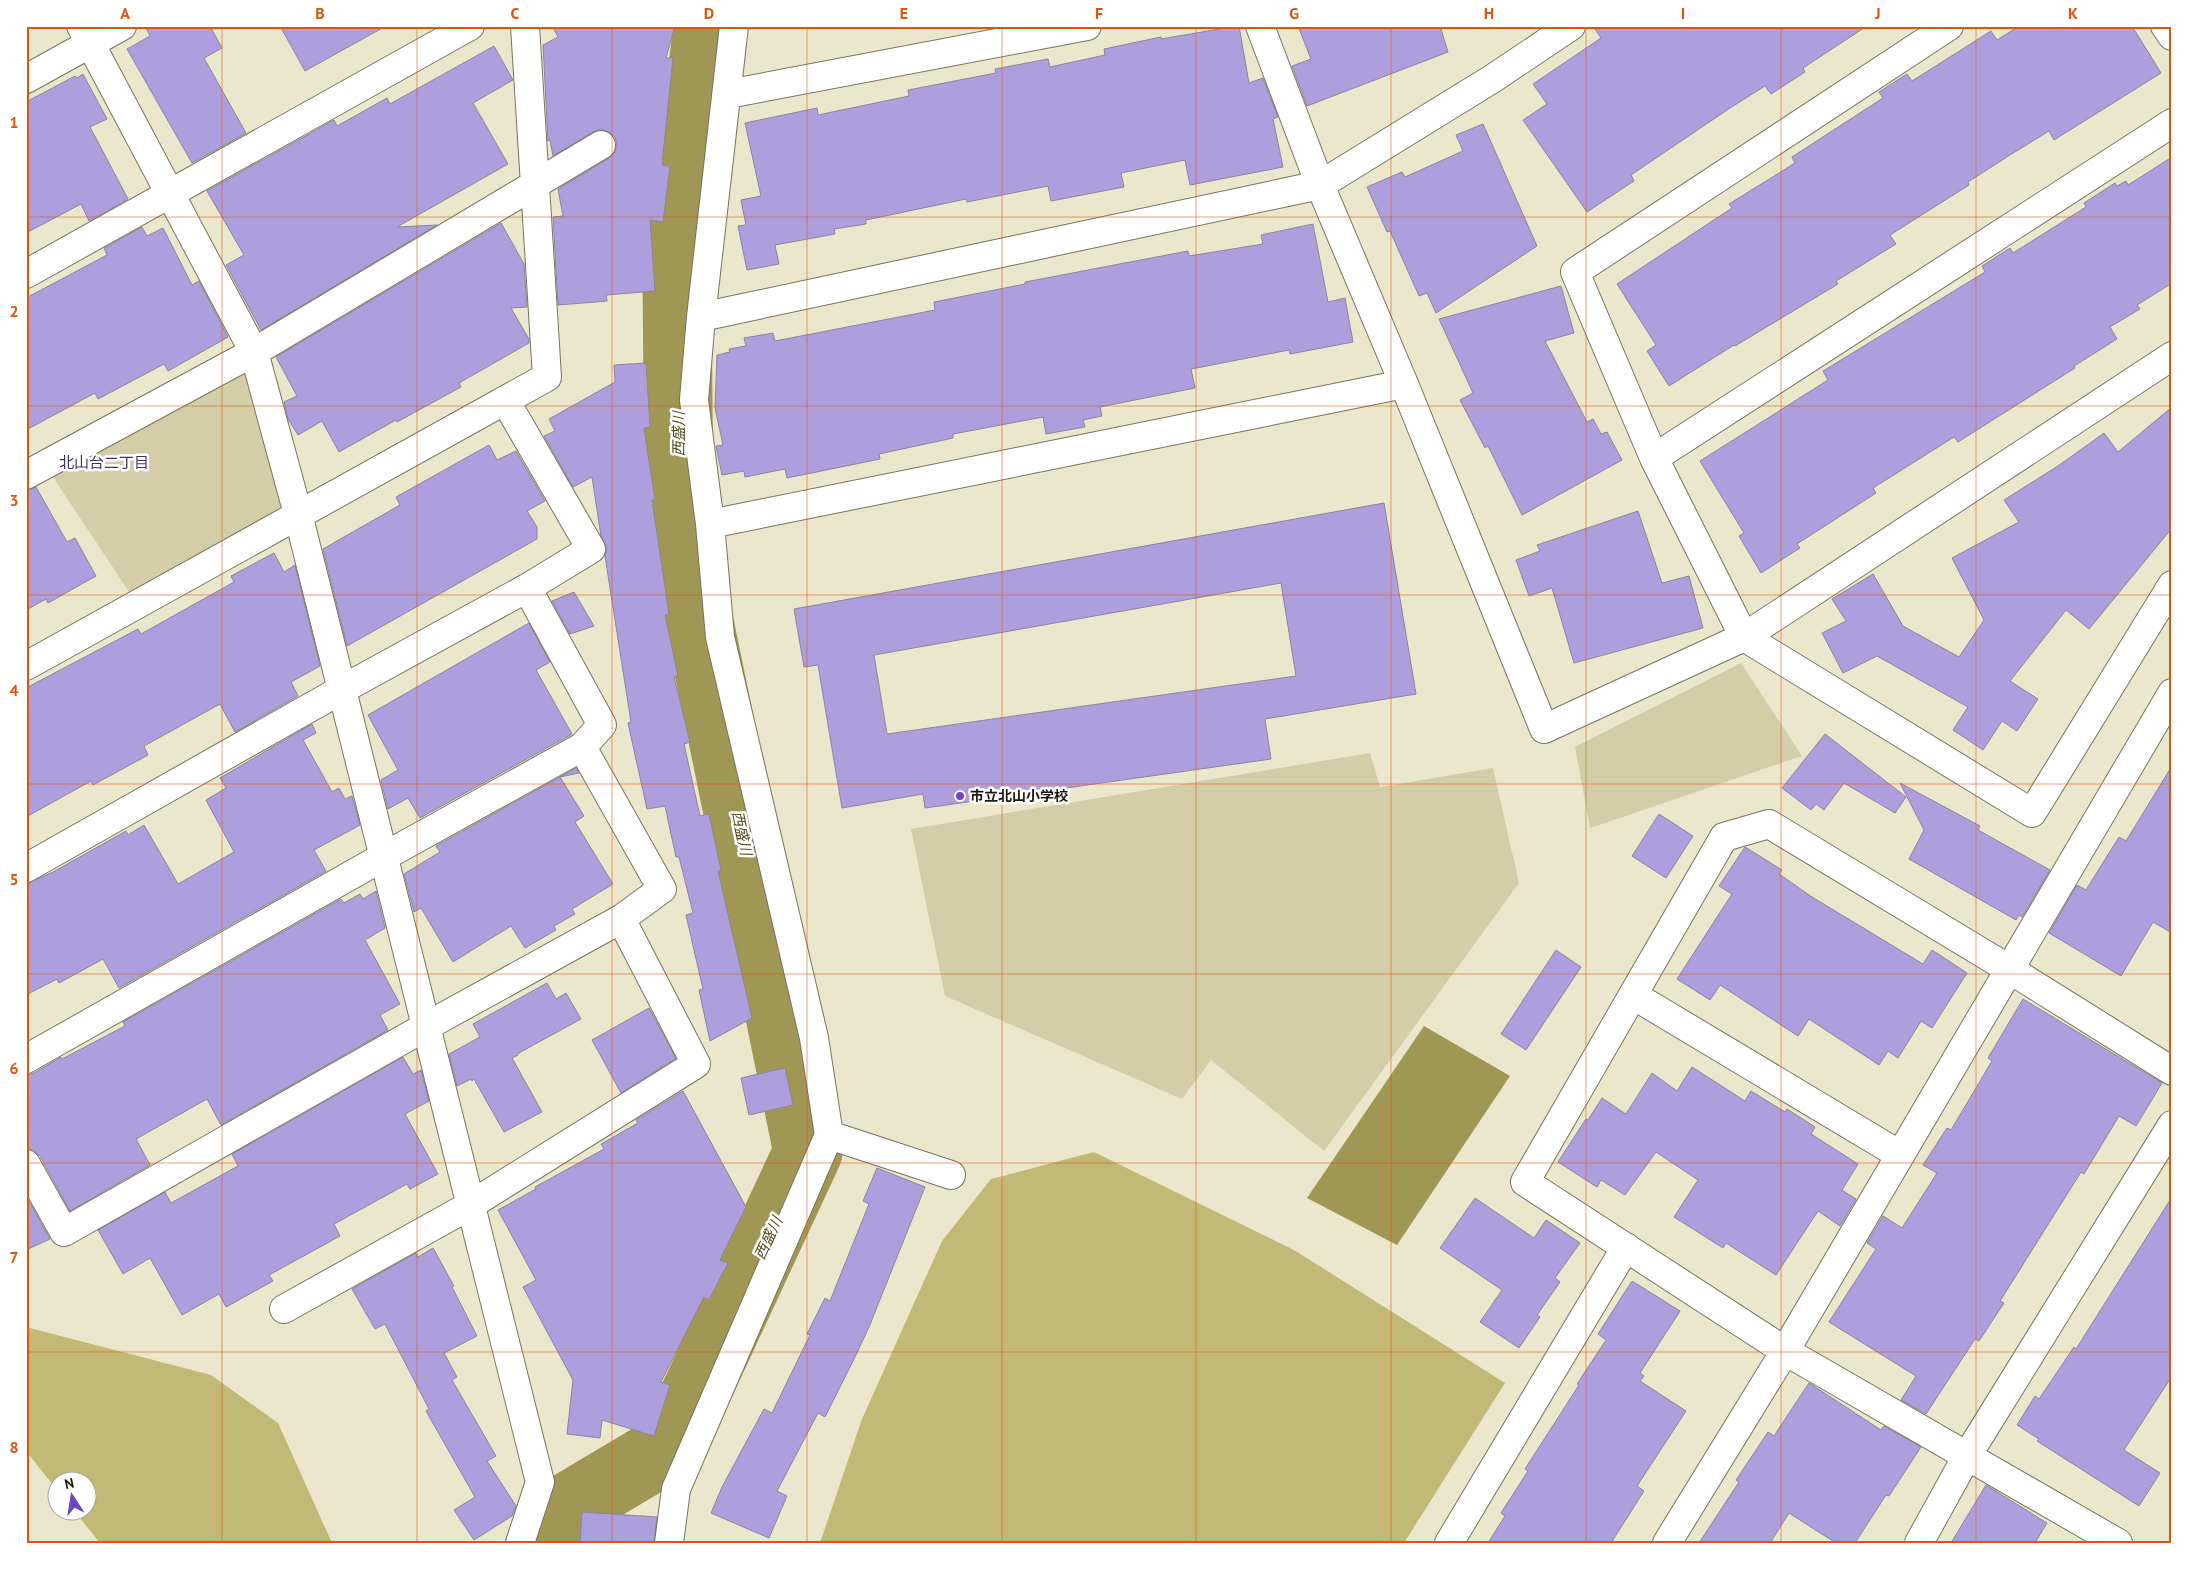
<svg xmlns="http://www.w3.org/2000/svg" width="2198" height="1569" font-family="'PT Sans','Noto Sans JP',sans-serif">
<style>
.green{fill:#d3cea7}
.forest{fill:#c2b976}
.water{fill:#a09754}
.lines{fill:none;stroke-linecap:round;stroke-linejoin:round}
.river{stroke:#a09754;stroke-width:69}
.building{fill:#ad9fdd;stroke:#8a859d;fill-rule:evenodd}
.street-casing{stroke:#77745d;stroke-width:30}
.street{stroke:#fff;stroke-width:28}
.grid{fill:none;stroke:#de560c;stroke-width:1;stroke-opacity:0.55}
.poi-dot{fill:#6e47bf;stroke:#fff;stroke-width:2}
.labels{text-anchor:middle;dominant-baseline:central;stroke-width:5;stroke-linejoin:round;paint-order:stroke}
.poi-label{font-size:14px;font-weight:bold;fill:#1a180f;stroke:#fff;text-anchor:start}
.water-label{font-size:15px;font-style:italic;fill:#534c19;stroke:#fff}
.neighbourhood-label{font-size:15px;fill:#402f6a;stroke:#fff}
.neatline{fill:none;stroke:#de560c;stroke-width:2}
.grid-label{font-size:16px;text-anchor:middle;font-weight:bold;fill:#de560c}
</style>
<rect width="100%" height="100%" fill="#eae7cd"/>
<path class="green" d="M 254,352 L 298,514 L 137,604 L 45,465 Z
M 1741,663 L 1802,756 L 1590,828 L 1575,747 Z
M 1370,753 L 1380,787 L 1493,768 L 1519,883 L 1324,1151 L 1211,1060 L 1182,1099 L 945,996 L 911,829 Z"/>
<path class="forest" d="M 1094,1152 L 1294,1250 L 1505,1383 L 1404,1543 L 820,1543 L 862,1419 L 942,1241 L 991,1179 Z
M 26,1327 L 211,1375 L 278,1423 L 332,1543 L 100,1543 L 75,1512 L 88,1512 L 88,1482 L 58,1482 L 57,1490 L 26,1451 Z"/>
<path class="water" d="M 1424,1026 L 1510,1076 L 1397,1245 L 1307,1198 Z"/>
<g class="lines">
<path class="river" d="M 548,1543 L 550,1518 L 671,1446 L 808,1152 L 679,525 L 677,274 L 708,26"/>
</g>
<path class="building" d="M 145,26 L 210,26 L 222,48 L 204,58 L 246,133 L 192,163 L 127,49 L 150,36 Z
M 280,26 L 386,26 L 305,71 Z
M 552,26 L 675,26 L 666,58 L 673,58 L 662,165 L 670,166 L 663,222 L 650,220 L 655,291 L 606,295 L 607,301 L 558,305 L 553,217 L 563,216 L 558,189 L 609,158 L 615,152 L 617,144 L 615,137 L 609,132 L 600,129 L 593,132 L 553,156 L 550,140 L 548,141 L 543,45 L 558,37 Z
M 1237,26 L 1239,26 L 1249,83 L 1263,78 L 1278,117 L 1273,119 L 1283,167 L 1190,185 L 1185,160 L 1121,173 L 1124,187 L 1051,201 L 1048,186 L 967,202 L 966,199 L 866,220 L 866,224 L 834,229 L 835,234 L 775,245 L 779,264 L 747,270 L 738,226 L 746,225 L 741,200 L 761,196 L 745,123 L 817,108 L 818,115 L 909,96 L 908,90 L 996,73 L 995,69 L 1048,59 L 1050,67 L 1105,55 L 1104,49 L 1161,37 L 1161,39 Z
M 1298,26 L 1440,26 L 1448,52 L 1307,106 L 1292,66 L 1311,59 Z
M 1593,26 L 1867,26 L 1803,68 L 1805,72 L 1771,94 L 1765,86 L 1730,108 L 1631,175 L 1634,181 L 1587,212 L 1523,120 L 1547,104 L 1533,84 L 1601,38 Z
M 2019,26 L 2132,26 L 2161,73 L 2054,140 L 2049,131 L 2010,155 L 1968,182 L 1969,185 L 1890,235 L 1896,244 L 1836,281 L 1838,284 L 1735,346 L 1734,345 L 1669,386 L 1647,351 L 1656,345 L 1617,284 L 1732,208 L 1729,204 L 1795,163 L 1792,157 L 1883,98 L 1879,92 L 1907,74 L 1912,81 L 1991,31 L 1997,40 Z
M 494,46 L 513,80 L 473,103 L 508,164 L 397,227 L 437,225 L 261,330 L 226,265 L 244,255 L 207,191 L 334,120 L 337,126 L 387,98 L 390,104 Z
M 83,74 L 107,119 L 90,127 L 128,199 L 89,221 L 81,204 L 26,233 L 26,102 L 75,76 L 77,78 Z
M 1483,124 L 1537,246 L 1436,313 L 1427,293 L 1419,296 L 1390,231 L 1387,232 L 1367,187 L 1402,172 L 1405,177 L 1463,151 L 1456,135 Z
M 2172,157 L 2172,283 L 2137,305 L 2140,309 L 2110,327 L 2117,339 L 2074,366 L 2075,368 L 1958,442 L 1954,437 L 1873,488 L 1876,493 L 1797,544 L 1800,548 L 1761,573 L 1739,536 L 1744,533 L 1700,461 L 1828,380 L 1823,371 L 1985,272 L 1982,266 L 2010,248 L 2013,253 L 2086,207 L 2084,203 L 2115,183 L 2117,186 L 2126,181 L 2128,185 Z
M 501,223 L 524,264 L 527,307 L 511,308 L 529,339 L 529,343 L 459,383 L 461,387 L 397,422 L 396,420 L 339,452 L 322,421 L 298,435 L 288,419 L 284,402 L 297,396 L 276,357 Z
M 1313,224 L 1328,302 L 1345,298 L 1353,342 L 1290,354 L 1289,350 L 1191,369 L 1195,388 L 1100,407 L 1102,416 L 1083,420 L 1085,427 L 1046,434 L 1043,417 L 953,434 L 953,438 L 879,454 L 880,459 L 787,478 L 785,469 L 745,477 L 744,471 L 722,475 L 716,446 L 723,445 L 715,408 L 717,355 L 730,352 L 729,349 L 746,346 L 744,338 L 773,333 L 775,341 L 935,310 L 934,302 L 1025,284 L 1025,282 L 1188,251 L 1189,256 L 1263,244 L 1261,235 Z
M 142,227 L 147,236 L 163,228 L 192,285 L 199,281 L 228,337 L 168,371 L 164,364 L 98,399 L 95,393 L 26,430 L 26,298 L 107,255 L 104,248 Z
M 1561,286 L 1574,333 L 1545,341 L 1587,422 L 1593,419 L 1601,434 L 1607,432 L 1622,460 L 1522,515 L 1488,446 L 1485,448 L 1460,400 L 1473,393 L 1439,319 Z
M 646,363 L 650,427 L 644,428 L 655,500 L 652,500 L 669,614 L 665,615 L 678,676 L 674,677 L 690,742 L 684,744 L 700,816 L 709,814 L 721,870 L 718,871 L 752,1018 L 710,1041 L 699,990 L 703,989 L 686,915 L 693,913 L 679,857 L 676,857 L 665,806 L 647,809 L 628,723 L 631,722 L 605,556 L 607,548 L 601,536 L 592,477 L 573,487 L 544,436 L 555,431 L 549,419 L 615,382 L 614,365 Z
M 2172,407 L 2172,528 L 2089,629 L 2066,610 L 2010,681 L 2038,699 L 2017,731 L 2002,721 L 1983,750 L 1953,730 L 1968,707 L 1877,656 L 1843,673 L 1822,633 L 1846,621 L 1832,599 L 1873,574 L 1903,626 L 1959,657 L 1984,620 L 1952,558 L 2019,522 L 2004,500 L 2058,466 L 2104,433 L 2118,452 Z
M 489,445 L 497,460 L 516,451 L 545,501 L 527,511 L 537,527 L 537,539 L 347,646 L 323,549 L 400,505 L 396,497 Z
M 36,487 L 67,542 L 75,538 L 96,576 L 48,603 L 46,599 L 26,610 L 26,491 Z
M 1384,503 L 1416,694 L 1265,719 L 1271,759 L 925,808 L 923,794 L 842,808 L 818,665 L 804,667 L 794,609 ZM 1281,583 L 1296,676 L 887,734 L 874,655 Z
M 1638,511 L 1662,583 L 1689,576 L 1703,628 L 1574,663 L 1552,588 L 1529,596 L 1516,560 L 1540,551 L 1537,545 Z
M 274,553 L 284,572 L 295,565 L 320,666 L 291,682 L 298,696 L 235,732 L 220,704 L 144,746 L 148,755 L 93,785 L 91,781 L 26,817 L 26,688 L 138,629 L 141,634 L 234,582 L 231,576 Z
M 574,592 L 594,626 L 570,634 L 552,601 Z
M 529,623 L 550,662 L 536,670 L 572,734 L 420,818 L 408,798 L 388,809 L 381,780 L 398,770 L 368,715 Z
M 312,724 L 316,733 L 303,740 L 332,792 L 339,788 L 345,799 L 352,796 L 360,825 L 314,850 L 326,871 L 119,988 L 103,959 L 59,983 L 57,979 L 26,995 L 26,884 L 53,872 L 126,831 L 128,835 L 144,825 L 178,884 L 234,852 L 206,800 L 226,788 L 220,778 Z
M 1825,734 L 1906,797 L 1895,813 L 1844,783 L 1824,810 L 1816,804 L 1811,810 L 1782,788 Z
M 2172,766 L 2172,933 L 2153,922 L 2121,976 L 2049,933 L 2077,885 L 2086,890 L 2119,837 L 2126,841 Z
M 576,768 L 579,773 L 560,777 L 584,816 L 575,822 L 613,884 L 572,909 L 575,914 L 554,926 L 556,930 L 525,948 L 511,926 L 453,962 L 421,908 L 414,912 L 404,874 L 440,852 L 436,846 Z
M 1900,783 L 1980,826 L 1978,830 L 2050,870 L 2022,917 L 2019,915 L 2016,920 L 1909,859 L 1924,830 Z
M 1659,814 L 1693,836 L 1666,878 L 1632,856 Z
M 1745,847 L 1782,870 L 1779,874 L 1812,897 L 1923,964 L 1932,950 L 1967,973 L 1932,1028 L 1921,1021 L 1898,1058 L 1888,1051 L 1879,1065 L 1809,1019 L 1798,1036 L 1720,985 L 1710,1000 L 1677,979 L 1732,894 L 1719,886 Z
M 376,891 L 385,928 L 365,940 L 400,1004 L 380,1015 L 388,1030 L 221,1125 L 207,1099 L 136,1139 L 150,1165 L 70,1211 L 40,1156 L 34,1150 L 26,1148 L 26,1075 L 34,1073 L 61,1057 L 62,1059 L 125,1026 L 123,1022 L 341,899 L 344,903 L 360,894 L 363,899 Z
M 1556,950 L 1581,967 L 1526,1050 L 1501,1034 Z
M 547,983 L 556,999 L 566,993 L 581,1019 L 517,1054 L 518,1055 L 512,1058 L 542,1112 L 504,1132 L 474,1079 L 472,1081 L 471,1079 L 457,1086 L 449,1054 L 480,1037 L 473,1024 Z
M 2023,999 L 2162,1083 L 2136,1126 L 2119,1116 L 2084,1174 L 2081,1172 L 2000,1301 L 2004,1303 L 1979,1341 L 1975,1339 L 1926,1414 L 1901,1400 L 1916,1376 L 1829,1322 L 1876,1249 L 1867,1243 L 1883,1216 L 1902,1228 L 1937,1173 L 1923,1165 L 1947,1128 L 1951,1130 L 1992,1061 L 1988,1058 Z
M 649,1008 L 676,1058 L 621,1093 L 592,1040 Z
M 403,1057 L 413,1074 L 421,1070 L 429,1101 L 405,1114 L 438,1174 L 410,1189 L 407,1184 L 334,1224 L 340,1236 L 269,1275 L 273,1281 L 226,1307 L 219,1294 L 182,1315 L 150,1258 L 123,1274 L 98,1230 L 165,1192 L 171,1203 L 238,1166 L 232,1154 Z
M 1692,1067 L 1745,1101 L 1751,1091 L 1785,1112 L 1787,1109 L 1815,1127 L 1811,1134 L 1858,1164 L 1842,1190 L 1856,1199 L 1840,1226 L 1818,1211 L 1776,1275 L 1726,1243 L 1723,1248 L 1674,1217 L 1698,1180 L 1656,1152 L 1625,1195 L 1601,1180 L 1597,1187 L 1558,1162 L 1586,1119 L 1588,1120 L 1602,1098 L 1626,1114 L 1652,1073 L 1677,1091 Z
M 785,1068 L 793,1105 L 749,1115 L 741,1078 Z
M 683,1091 L 746,1207 L 720,1260 L 728,1263 L 709,1300 L 704,1297 L 661,1382 L 670,1385 L 654,1436 L 602,1420 L 600,1438 L 567,1434 L 573,1380 L 523,1287 L 536,1280 L 498,1210 L 536,1189 L 535,1187 L 604,1149 L 601,1144 L 638,1123 L 636,1120 Z
M 877,1168 L 925,1187 L 869,1327 L 855,1357 L 825,1417 L 818,1413 L 777,1491 L 787,1496 L 769,1538 L 711,1513 L 722,1487 L 764,1409 L 772,1413 L 810,1335 L 807,1334 L 825,1298 L 830,1301 L 869,1204 L 863,1201 Z
M 26,1196 L 50,1239 L 26,1250 Z
M 2172,1197 L 2172,1376 L 2124,1450 L 2160,1473 L 2139,1506 L 2037,1441 L 2039,1439 L 2017,1425 L 2035,1396 L 2039,1399 L 2074,1347 L 2076,1349 Z
M 1475,1198 L 1534,1238 L 1546,1220 L 1580,1243 L 1555,1278 L 1560,1282 L 1537,1315 L 1540,1317 L 1519,1348 L 1480,1322 L 1502,1290 L 1440,1248 Z
M 433,1248 L 454,1286 L 452,1287 L 477,1336 L 444,1353 L 457,1377 L 452,1380 L 496,1456 L 487,1461 L 516,1506 L 512,1516 L 474,1540 L 454,1510 L 475,1497 L 426,1411 L 429,1409 L 385,1324 L 375,1329 L 352,1289 L 416,1253 L 418,1257 Z
M 1632,1281 L 1680,1311 L 1640,1373 L 1644,1376 L 1640,1381 L 1686,1411 L 1637,1486 L 1644,1491 L 1611,1543 L 1488,1543 L 1505,1516 L 1501,1513 L 1528,1471 L 1525,1469 L 1579,1385 L 1577,1384 L 1606,1340 L 1598,1334 Z
M 1809,1383 L 1881,1430 L 1884,1426 L 1921,1447 L 1889,1496 L 1886,1495 L 1855,1543 L 1836,1543 L 1789,1513 L 1770,1543 L 1699,1543 L 1739,1482 L 1736,1480 L 1768,1432 L 1774,1436 Z
M 1986,1485 L 2047,1523 L 2035,1543 L 1951,1543 Z
M 582,1512 L 657,1517 L 654,1543 L 580,1543 Z"/>
<g class="lines">
<defs>
<path id="street" d="M 81,26 L 254,352 L 298,514 L 540,1482 L 520,1543
M 734,26 L 701,317 L 694,400 L 710,524 L 720,637 L 814,1038 L 829,1135
M 1260,26 L 1320,185 L 1404,384 L 1544,729 L 1744,637 L 2172,356
M 1949,26 L 1575,272 L 1654,458 L 1744,637 L 2032,813 L 2172,585
M 2165,26 L 2172,36
M 26,79 L 122,26
M 728,94 L 1087,26
M 26,274 L 470,26
M 701,317 L 1320,185 L 1492,79 L 1571,26
M 1654,458 L 2172,123
M 26,475 L 254,352 L 601,145
M 710,524 L 1404,384
M 26,666 L 547,377 L 525,26
M 26,868 L 341,690 L 527,588 L 591,549 L 505,400
M 1633,995 L 1900,1155
M 26,1059 L 383,857 L 582,747 L 602,725 L 527,588
M 26,1164 L 64,1232 L 425,1027 L 621,919 L 662,889 L 582,747
M 284,1309 L 469,1206 L 696,1064 L 621,919
M 669,1543 L 676,1489 L 829,1135 L 951,1175
M 1449,1543 L 1626,1247
M 1667,1543 L 1785,1351 L 2172,693
M 1919,1543 L 1967,1456 L 2172,1125
M 2118,1543 L 1785,1351 L 1525,1182 L 1724,837 L 1769,824 L 2009,969 L 2172,1071"/>
</defs>
<use href="#street" class="street-casing"/>
<use href="#street" class="street"/>
</g>
<path class="grid" d="M 222,26 L 222,1543M 417,26 L 417,1543M 612,26 L 612,1543M 807,26 L 807,1543M 1002,26 L 1002,1543M 1196,26 L 1196,1543M 1391,26 L 1391,1543M 1586,26 L 1586,1543M 1781,26 L 1781,1543M 1976,26 L 1976,1543M 26,217 L 2172,217M 26,406 L 2172,406M 26,595 L 2172,595M 26,784 L 2172,784M 26,974 L 2172,974M 26,1163 L 2172,1163M 26,1352 L 2172,1352"/>
<circle class="poi-dot" cx="960" cy="796" r="5"/>
<g class="labels">
<g class="poi-label">
<text x="970" y="796">市立北山小学校</text>
</g>
<g class="water-label">
<text transform="translate(678 434) rotate(-90)">西盛川</text>
<text transform="translate(742 833) rotate(78)">西盛川</text>
<text transform="translate(768 1238) rotate(-65)">西盛川</text>
</g>
<g class="neighbourhood-label">
<text x="104" y="462">北山台二丁目</text>
</g>
</g>
<rect width="2198" height="1569" fill="none" stroke="#ffffff" stroke-width="55"/>
<g transform="translate(72 1496) rotate(348)"><circle r="24" fill="#ffffff" stroke="#a3a39f"/>
<path d="M0-4L9 19L0 12L-9 19Z" fill="#6e47bf"/>
<text y="-8" font-size="14" font-weight="bold" text-anchor="middle" fill="#1a180f">N</text>
</g>
<rect x="28" y="28" width="2142" height="1514" class="neatline"/>
<g class="grid-label">
<text x="125" y="19">A</text>
<text x="320" y="19">B</text>
<text x="515" y="19">C</text>
<text x="709" y="19">D</text>
<text x="904" y="19">E</text>
<text x="1099" y="19">F</text>
<text x="1294" y="19">G</text>
<text x="1489" y="19">H</text>
<text x="1683" y="19">I</text>
<text x="1878" y="19">J</text>
<text x="2073" y="19">K</text>
<text x="14" y="128">1</text>
<text x="14" y="317">2</text>
<text x="14" y="506">3</text>
<text x="14" y="696">4</text>
<text x="14" y="885">5</text>
<text x="14" y="1074">6</text>
<text x="14" y="1263">7</text>
<text x="14" y="1453">8</text>
</g>
</svg>
